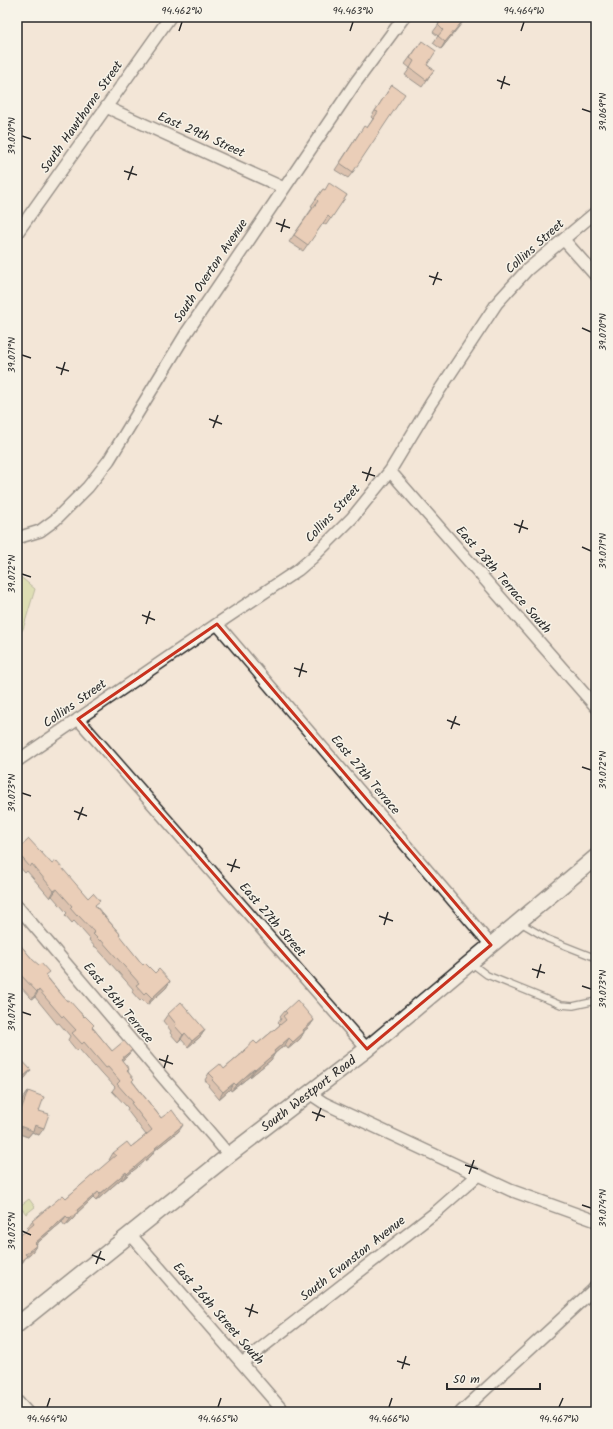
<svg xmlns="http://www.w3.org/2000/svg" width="613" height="1429" font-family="Kalam,sans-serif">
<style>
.green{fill:#c5d68b;stroke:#78805b}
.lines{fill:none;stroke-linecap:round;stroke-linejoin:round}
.lane-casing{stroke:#2b2b2b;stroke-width:8}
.street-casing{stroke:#2b2b2b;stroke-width:14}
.secondary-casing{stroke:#2b2b2b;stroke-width:18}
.lane{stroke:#f7f3e8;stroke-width:5.5}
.street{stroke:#f7f3e8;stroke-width:11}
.secondary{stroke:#f7f3e8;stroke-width:15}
.wall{fill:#c2987e;stroke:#2b2b2b}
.shaded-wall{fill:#9e7c66;stroke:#2b2b2b}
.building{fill:#e1b192;stroke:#2b2b2b}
.marked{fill:none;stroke:#c8321e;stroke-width:3;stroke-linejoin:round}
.ticks{fill:none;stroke:#2b2b2b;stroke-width:1.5}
.labels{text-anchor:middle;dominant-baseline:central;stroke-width:3;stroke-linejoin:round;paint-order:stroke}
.street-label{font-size:13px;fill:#2b2b2b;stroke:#f7f3e8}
.neatline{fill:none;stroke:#2b2b2b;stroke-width:1.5}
.ticks-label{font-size:10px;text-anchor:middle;fill:#2b2b2b}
</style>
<rect width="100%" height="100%" fill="#f3e6d7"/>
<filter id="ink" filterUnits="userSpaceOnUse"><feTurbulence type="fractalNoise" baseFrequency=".025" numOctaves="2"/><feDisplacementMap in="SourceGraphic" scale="8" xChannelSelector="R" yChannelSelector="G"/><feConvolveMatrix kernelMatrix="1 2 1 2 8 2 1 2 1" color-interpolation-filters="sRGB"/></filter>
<g filter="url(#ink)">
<path class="green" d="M 17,574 L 35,589 L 23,629 L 17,638 Z
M 29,1199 L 35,1207 L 26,1214 L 20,1206 Z"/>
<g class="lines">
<defs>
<path id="lane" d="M 519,922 L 548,939 L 596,958
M 471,963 L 487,975 L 561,1005 L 573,1006 L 596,1001"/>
<path id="street" d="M 106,107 L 284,188
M 17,233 L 170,17
M 564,240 L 596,276
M 390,471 L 596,707
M 17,538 L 40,531 L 55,520 L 88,487 L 109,460 L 187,332 L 356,82 L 404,17
M 217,624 L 491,945
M 78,719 L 367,1049
M 17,761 L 217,624 L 298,570 L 312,558 L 352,518 L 390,471 L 431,403 L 497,303 L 527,270 L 596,212
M 17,906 L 229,1155
M 309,1093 L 324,1103 L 510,1190 L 596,1221
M 131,1235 L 284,1412
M 242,1363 L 436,1212 L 478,1175
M 17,1401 L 27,1412
M 461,1412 L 593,1290 L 596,1286"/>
<g id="secondary">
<path id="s1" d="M 17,1325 L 229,1155 L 367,1049 L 596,857"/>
</g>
</defs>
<use href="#lane" class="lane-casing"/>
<use href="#street" class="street-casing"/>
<use href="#secondary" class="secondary-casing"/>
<use href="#lane" class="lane"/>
<use href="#street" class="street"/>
<use href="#secondary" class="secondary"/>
</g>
<path class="wall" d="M 441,17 L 466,17 L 441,49 L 433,43 L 438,36 L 433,32 L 439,24 L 437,22 Z
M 422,41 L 427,65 L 434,70 L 422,87 L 405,75 L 410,68 L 405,64 Z
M 392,85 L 353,172 L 348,178 L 335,170 L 360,132 L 367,128 L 373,119 L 371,117 Z
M 323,189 L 325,190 L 347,195 L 326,225 L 323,223 L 303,251 L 289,242 L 313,207 L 311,206 Z
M 17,850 L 52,864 L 88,898 L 96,906 L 120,934 L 119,936 L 143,965 L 155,973 L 170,981 L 166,988 L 147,1005 L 142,999 L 140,1001 L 132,992 L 133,989 L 96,947 L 95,947 L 89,940 L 90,939 L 74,921 L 72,923 L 65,915 L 67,913 L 52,896 L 50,898 L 27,871 L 25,873 L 17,864 Z
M 17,941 L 67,1001 L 94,1025 L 92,1027 L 112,1051 L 132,1050 L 127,1056 L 122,1061 L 129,1069 L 128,1071 L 133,1082 L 161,1118 L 179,1131 L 155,1150 L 151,1156 L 122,1180 L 121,1179 L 96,1201 L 93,1198 L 78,1212 L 73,1219 L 65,1226 L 62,1222 L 36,1244 L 32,1252 L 26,1257 L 22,1263 L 28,1229 L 27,1228 L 32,1221 L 66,1198 L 110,1161 L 109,1160 L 113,1153 L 131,1147 L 146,1135 L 127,1110 L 128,1108 L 112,1091 L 115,1087 L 103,1074 L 102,1075 L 79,1049 L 77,1051 L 68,1040 L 70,1036 L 59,1023 L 57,1024 L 35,997 L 32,999 L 17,983 Z
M 285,1011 L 314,1020 L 309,1027 L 304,1031 L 304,1032 L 300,1039 L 288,1049 L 285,1045 L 275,1053 L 271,1060 L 250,1077 L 250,1076 L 231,1091 L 230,1089 L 219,1099 L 208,1086 L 209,1085 L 205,1080 L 209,1073 L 224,1069 L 239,1056 L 244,1050 L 257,1044 L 280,1025 L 278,1023 L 281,1019 L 280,1017 Z
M 168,1014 L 205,1030 L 200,1037 L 188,1047 L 181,1039 L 178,1042 L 170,1033 L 171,1031 L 163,1021 Z
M 28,1091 L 39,1111 L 39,1135 L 32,1132 L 28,1137 L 17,1133 L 17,1115 L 23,1098 Z"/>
<path class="shaded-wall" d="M 466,17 L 462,23 L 441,49 L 445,42 Z
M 57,889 L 52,896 L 50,898 L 54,891 Z
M 170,981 L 166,988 L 147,1005 L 152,998 Z
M 39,990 L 35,997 L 32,999 L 37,992 Z
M 314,1020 L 309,1027 L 298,1036 L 303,1030 Z
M 205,1030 L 200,1037 L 188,1047 L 192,1041 Z
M 304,1032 L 300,1039 L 288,1049 L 293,1042 Z
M 185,1033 L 181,1039 L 178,1042 L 183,1035 Z
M 289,1038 L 285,1045 L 269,1058 L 274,1051 Z
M 132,1050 L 127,1056 L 116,1066 L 121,1059 Z
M 275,1053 L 271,1060 L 250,1077 L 255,1070 Z
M 254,1069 L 250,1076 L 231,1091 L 236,1085 Z
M 31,1070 L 26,1077 L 17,1085 L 17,1083 L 18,1081 Z
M 234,1083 L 230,1089 L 219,1099 L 223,1092 Z
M 17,1125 L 35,1125 L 44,1128 L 39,1135 L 32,1132 L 28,1137 L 17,1133 Z
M 183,1125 L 179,1131 L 155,1150 L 151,1156 L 122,1180 L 127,1174 L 155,1148 Z
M 126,1172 L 121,1179 L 96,1201 L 100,1194 Z
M 98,1192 L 93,1198 L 76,1214 L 78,1212 L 73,1219 L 65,1226 L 77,1210 Z
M 66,1216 L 62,1222 L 30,1249 L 35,1243 Z
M 37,1245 L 32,1252 L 26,1257 L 22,1263 L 17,1267 L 17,1264 L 25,1254 Z"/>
<path class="building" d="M 444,17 L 466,17 L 445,42 L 438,36 L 443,30 L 438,25 L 444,18 Z
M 422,41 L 436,51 L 427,65 L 434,70 L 426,80 L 410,68 L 414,61 L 410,58 Z
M 392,85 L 405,94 L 353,172 L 340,163 L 364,126 L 367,128 L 378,112 L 375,111 Z
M 329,183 L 347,195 L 331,219 L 328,216 L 308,245 L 294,235 L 318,201 L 316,199 L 323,189 L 325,190 Z
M 29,839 L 52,864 L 56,861 L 88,898 L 93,893 L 100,901 L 95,905 L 97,908 L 120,934 L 119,935 L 143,965 L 145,963 L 155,973 L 159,969 L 170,981 L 152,998 L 146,992 L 144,994 L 136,985 L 139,983 L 101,940 L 100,941 L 93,934 L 95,933 L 78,915 L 77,916 L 70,908 L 72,906 L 57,889 L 54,891 L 32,864 L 30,867 L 17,852 L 17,850 Z
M 17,941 L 33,960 L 39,965 L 41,963 L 49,972 L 45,975 L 67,1001 L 69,1000 L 84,1017 L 85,1016 L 94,1025 L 92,1027 L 112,1051 L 124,1041 L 132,1050 L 121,1059 L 129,1069 L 127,1071 L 134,1079 L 132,1081 L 161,1118 L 172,1110 L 183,1125 L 155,1148 L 156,1149 L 127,1174 L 126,1172 L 100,1194 L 98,1192 L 77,1210 L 78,1212 L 69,1219 L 66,1216 L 35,1243 L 37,1245 L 25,1254 L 27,1256 L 17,1264 L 17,1238 L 34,1224 L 32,1221 L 63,1195 L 66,1198 L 116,1155 L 113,1153 L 127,1142 L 131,1147 L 152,1130 L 131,1103 L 133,1102 L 117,1084 L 120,1081 L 108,1067 L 106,1068 L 84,1042 L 82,1044 L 72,1033 L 76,1030 L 63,1016 L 62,1017 L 39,990 L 37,992 L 17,971 Z
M 297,1000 L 314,1020 L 303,1030 L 304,1032 L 293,1042 L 289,1038 L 274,1051 L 275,1053 L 255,1070 L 254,1069 L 236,1085 L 234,1083 L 223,1092 L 212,1080 L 214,1078 L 209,1073 L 220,1064 L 224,1069 L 245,1051 L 244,1050 L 254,1041 L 257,1044 L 286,1020 L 283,1016 L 287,1013 L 285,1011 Z
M 181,1002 L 205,1030 L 192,1041 L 185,1033 L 183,1035 L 175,1026 L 176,1024 L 168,1014 Z
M 17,1055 L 31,1070 L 18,1081 L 17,1080 Z
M 28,1091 L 44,1097 L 39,1111 L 49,1114 L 44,1128 L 35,1125 L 33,1131 L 17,1125 L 17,1121 Z"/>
</g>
<path d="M0 0H613V1429H0ZM 217,624 L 491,945 L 367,1049 L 78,719 Z" fill="#f3e6d7" fill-opacity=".55" fill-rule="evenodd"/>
<path class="marked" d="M 217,624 L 491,945 L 367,1049 L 78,719 Z"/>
<path class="ticks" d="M 179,31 L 182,22M 350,31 L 353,22M 521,31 L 524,22M 497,80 L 510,85M 501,89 L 505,76M 582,109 L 591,112M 22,136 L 31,139M 124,171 L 137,175M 128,180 L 133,166M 276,223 L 290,228M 281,232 L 285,219M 429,276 L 442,280M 433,285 L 438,272M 582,328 L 591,332M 22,355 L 31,358M 56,367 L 69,371M 61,375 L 65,362M 209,419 L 222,424M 213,428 L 218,415M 362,472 L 375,476M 366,481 L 371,467M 514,524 L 528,529M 519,533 L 523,520M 582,547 L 591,551M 22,574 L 31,577M 142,615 L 155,620M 146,624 L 150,611M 294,668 L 307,672M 299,677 L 303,663M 447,720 L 460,725M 451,729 L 456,716M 582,767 L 591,770M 22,793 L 31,796M 74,811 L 87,816M 78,820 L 83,807M 227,864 L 240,868M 231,872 L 236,859M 379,916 L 393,921M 384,925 L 388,912M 532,969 L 545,973M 537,978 L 541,964M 582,986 L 591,989M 22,1012 L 31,1015M 159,1059 L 173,1064M 164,1068 L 168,1055M 312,1112 L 325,1117M 316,1121 L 321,1108M 465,1165 L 478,1169M 469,1174 L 474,1160M 582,1205 L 591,1208M 22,1231 L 31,1235M 92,1255 L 105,1260M 96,1264 L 101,1251M 245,1308 L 258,1313M 249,1317 L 253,1304M 397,1361 L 410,1365M 402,1369 L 406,1356M 47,1407 L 50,1398M 218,1407 L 221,1398M 389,1407 L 392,1398M 559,1407 L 563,1398"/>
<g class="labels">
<g class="street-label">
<text transform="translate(82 117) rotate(-55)">South Hawthorne Street</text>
<text transform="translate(201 135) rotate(24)">East 29th Street</text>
<text transform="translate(535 247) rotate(-42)">Collins Street</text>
<text transform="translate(211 271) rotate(-56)">South Overton Avenue</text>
<text transform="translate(333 514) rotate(-47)">Collins Street</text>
<text transform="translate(503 580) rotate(49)">East 28th Terrace South</text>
<text transform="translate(75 704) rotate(-35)">Collins Street</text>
<text transform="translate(365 775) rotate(50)">East 27th Terrace</text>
<text transform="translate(272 920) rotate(49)">East 27th Street</text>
<text transform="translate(118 1003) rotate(50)">East 26th Terrace</text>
<text stroke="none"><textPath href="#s1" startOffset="372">South Westport Road</textPath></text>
<text transform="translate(353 1259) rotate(-38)">South Evanston Avenue</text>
<text transform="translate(218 1314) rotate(49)">East 26th Street South</text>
</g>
</g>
<rect width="613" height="1429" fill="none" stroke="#f7f3e8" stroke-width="44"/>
<path d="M447 1383v6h93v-6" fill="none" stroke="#2b2b2b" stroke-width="2"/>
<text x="453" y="1383" font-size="12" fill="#2b2b2b" stroke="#f7f3e8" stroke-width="3" paint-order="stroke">50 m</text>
<rect x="22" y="22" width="569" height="1385" class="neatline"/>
<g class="ticks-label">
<text x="182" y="14">94.462°W</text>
<text x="353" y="14">94.463°W</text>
<text x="524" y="14">94.464°W</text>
<text transform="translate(602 112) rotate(-90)" y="4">39.069°N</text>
<text transform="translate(11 136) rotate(-90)" y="4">39.070°N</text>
<text transform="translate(602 332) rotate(-90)" y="4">39.070°N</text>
<text transform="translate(11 355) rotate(-90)" y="4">39.071°N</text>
<text transform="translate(602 551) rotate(-90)" y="4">39.071°N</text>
<text transform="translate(11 574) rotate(-90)" y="4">39.072°N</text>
<text transform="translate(602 770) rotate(-90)" y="4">39.072°N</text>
<text transform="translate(11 793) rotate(-90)" y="4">39.073°N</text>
<text transform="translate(602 989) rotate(-90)" y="4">39.073°N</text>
<text transform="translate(11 1012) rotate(-90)" y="4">39.074°N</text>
<text transform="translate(602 1208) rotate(-90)" y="4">39.074°N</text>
<text transform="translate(11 1231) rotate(-90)" y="4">39.075°N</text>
<text x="47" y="1422">94.464°W</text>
<text x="218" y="1422">94.465°W</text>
<text x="389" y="1422">94.466°W</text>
<text x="559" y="1422">94.467°W</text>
</g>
</svg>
